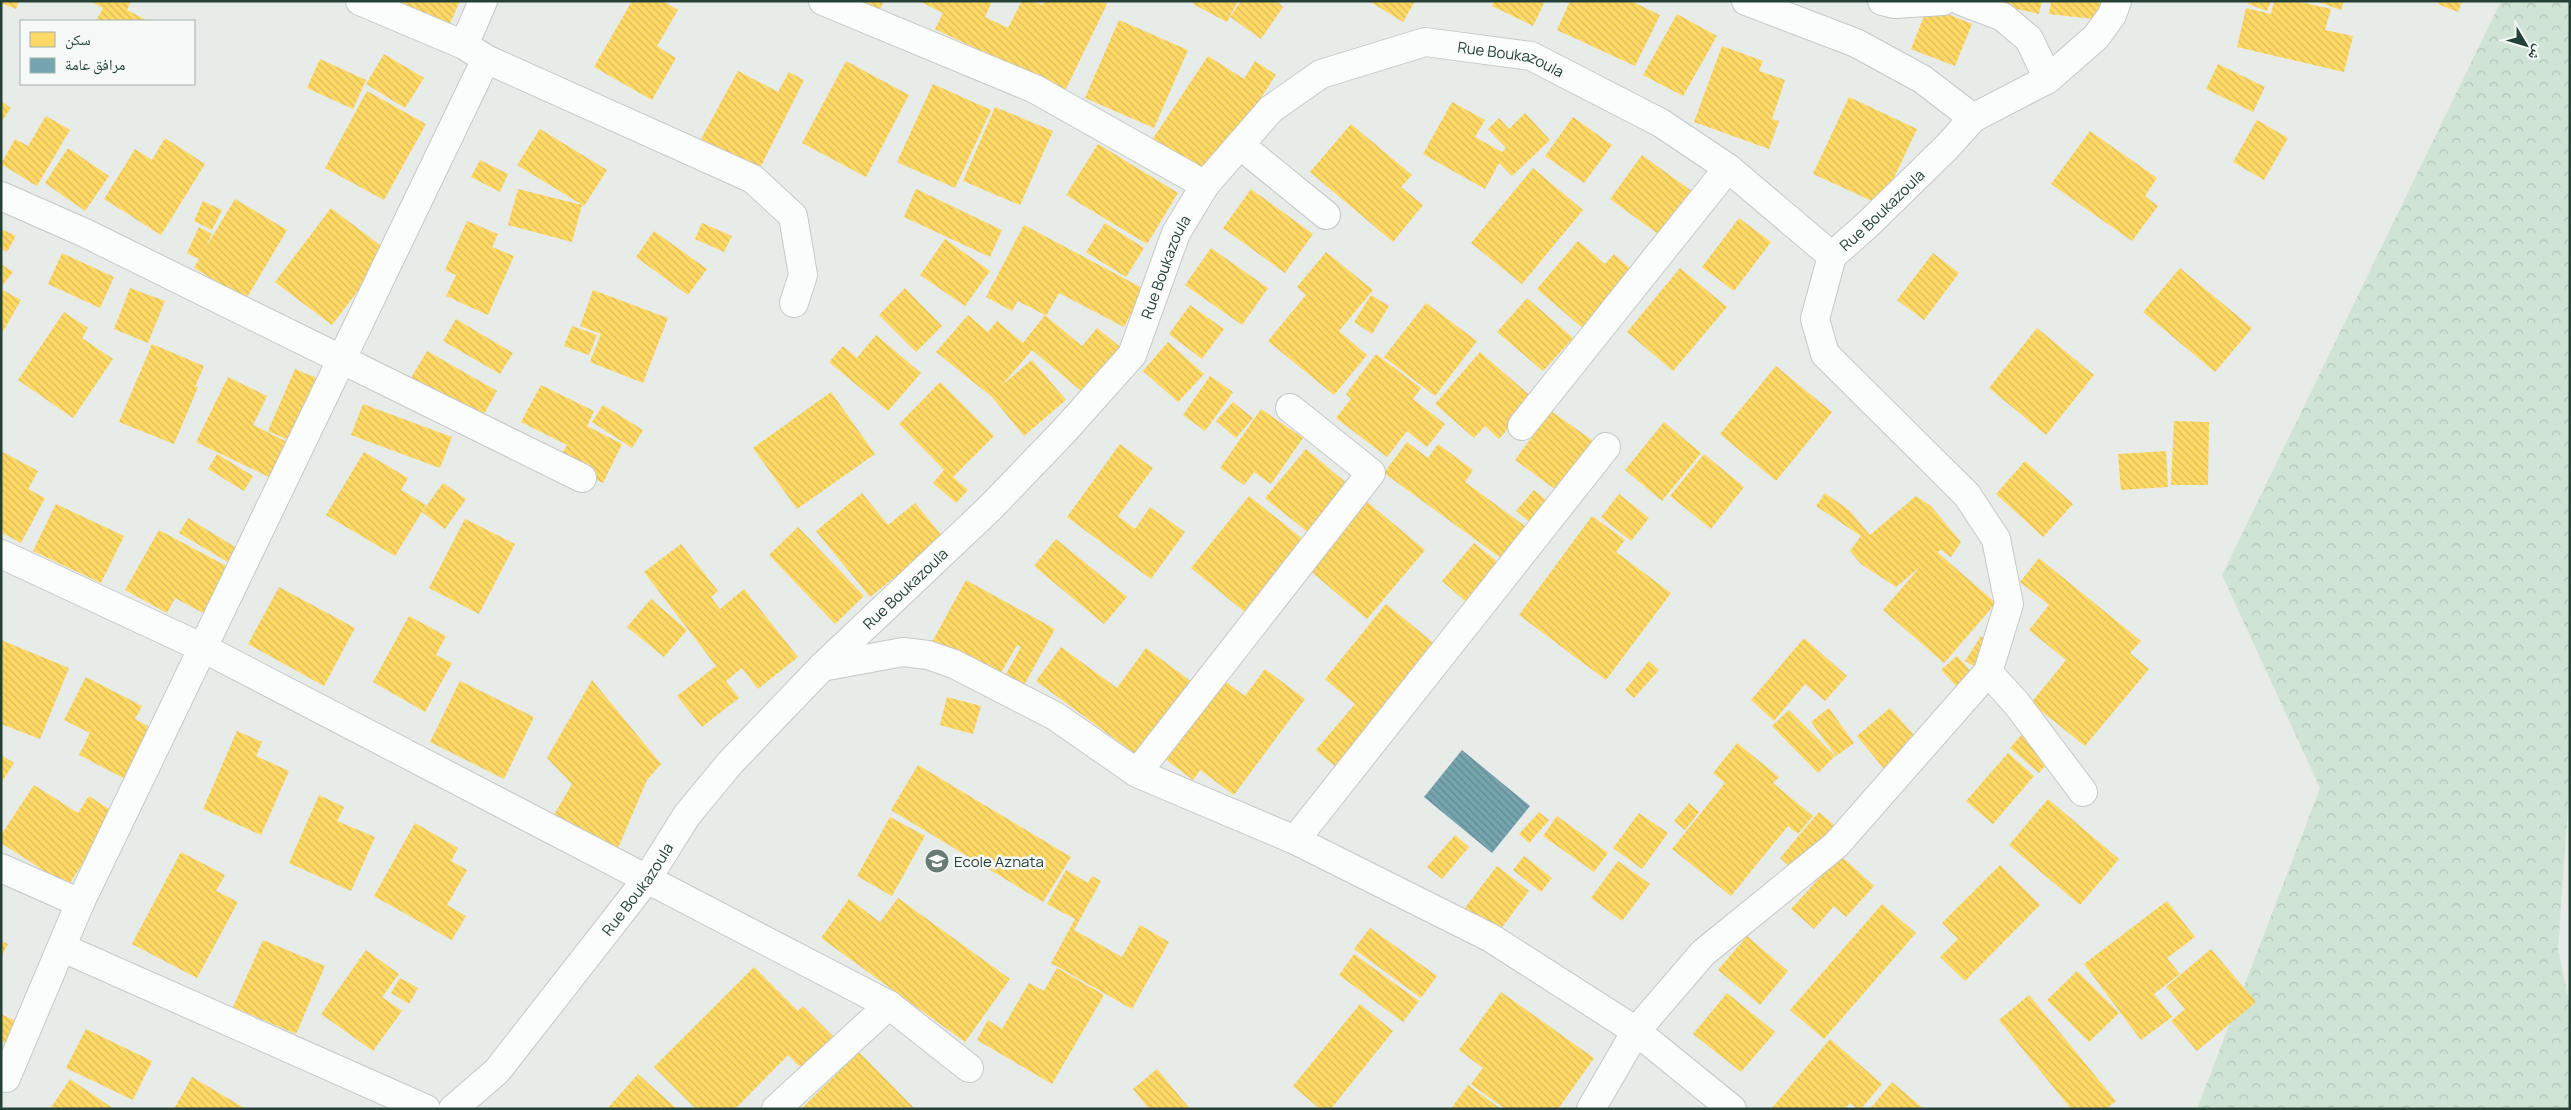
<svg xmlns="http://www.w3.org/2000/svg" width="2571" height="1110" font-family="Manrope,'Noto Naskh Arabic',sans-serif">
<style>
.forest{fill:url(#forest-crowns)}
.homes{fill:url(#homes-back-hatch)}
.public{fill:url(#public-back-hatch)}
.lines{fill:none;stroke-linecap:round;stroke-linejoin:round}
.street-casing{stroke:#c4c9c6;stroke-width:30}
.street{stroke:#fbfcfc;stroke-width:28}
.labels{text-anchor:middle;dominant-baseline:central;stroke-width:5;stroke-linejoin:round;paint-order:stroke}
.street-label{font-size:15px;fill:#244037;stroke:#f5faf8}
.poi-label{font-size:15px;fill:#244037;stroke:#f5faf8;text-anchor:start}
</style>
<defs>
<pattern id="forest-crowns" width="20" height="18" patternUnits="userSpaceOnUse" patternTransform="scale(1.25)"><rect width="20" height="18" fill="#d0e4d6"/><path d="M2 6a3 3 0 1 1 6 0M12 15a3 3 0 1 1 6 0" fill="none" stroke="#b2c5b8"/></pattern>
<pattern id="homes-back-hatch" width="6" height="6" patternUnits="userSpaceOnUse" patternTransform="scale(1.25)"><rect width="6" height="6" fill="#ffd966"/><path d="M-1 5l2 2M0 0l6 6M5-1l2 2" fill="none" stroke="#dabb59"/></pattern>
<pattern id="public-back-hatch" width="6" height="6" patternUnits="userSpaceOnUse" patternTransform="scale(1.25)"><rect width="6" height="6" fill="#76a5af"/><path d="M-1 5l2 2M0 0l6 6M5-1l2 2" fill="none" stroke="#61888f"/></pattern>
</defs>
<rect width="100%" height="100%" fill="#e7ece9"/>
<path class="forest" d="M 2501,1 L 2570,1 L 2570,778 L 2558,949 L 2570,1006 L 2570,1109 L 2197,1109 L 2320,788 L 2222,575 Z"/>
<path class="homes" d="M 1,1 L 19,1 L 16,9 L 1,3 Z
M 90,1 L 131,1 L 127,10 L 148,21 L 96,21 L 103,8 Z
M 387,1 L 460,1 L 447,30 Z
M 632,1 L 663,1 L 678,10 L 657,46 L 676,58 L 652,100 L 594,67 Z
M 861,1 L 884,1 L 879,11 Z
M 919,1 L 992,1 L 985,17 L 1008,28 L 1022,1 L 1033,1 L 1042,5 L 1044,1 L 1102,1 L 1107,4 L 1063,95 L 977,53 L 979,50 L 935,29 L 943,13 Z
M 1194,1 L 1238,1 L 1227,22 L 1193,4 Z
M 1241,1 L 1276,1 L 1283,7 L 1261,39 L 1230,17 Z
M 1369,1 L 1415,1 L 1403,22 Z
M 1494,1 L 1545,1 L 1533,26 L 1492,6 Z
M 1570,1 L 1631,1 L 1660,15 L 1635,66 L 1557,30 Z
M 1991,1 L 2042,1 L 2039,14 L 1991,3 Z
M 2051,1 L 2106,1 L 2103,20 L 2049,14 Z
M 2249,1 L 2271,1 L 2267,11 L 2248,4 Z
M 2274,1 L 2297,1 L 2331,9 L 2325,30 L 2353,36 L 2344,72 L 2237,47 L 2246,8 L 2271,14 Z
M 2315,1 L 2344,1 L 2341,10 Z
M 2439,1 L 2462,1 L 2458,12 L 2438,4 Z
M 1928,6 L 1972,24 L 1955,66 L 1911,49 Z
M 1677,14 L 1717,36 L 1683,96 L 1643,75 Z
M 1119,20 L 1188,50 L 1154,128 L 1085,98 Z
M 1722,46 L 1763,61 L 1759,71 L 1785,80 L 1772,119 L 1779,121 L 1769,149 L 1694,122 Z
M 384,54 L 424,78 L 405,108 L 366,84 Z
M 1208,56 L 1244,79 L 1255,61 L 1276,75 L 1206,180 L 1150,143 Z
M 320,59 L 366,80 L 353,109 L 307,88 Z
M 846,61 L 909,95 L 866,177 L 802,143 Z
M 2218,64 L 2265,87 L 2253,112 L 2206,89 Z
M 738,71 L 778,92 L 789,72 L 804,80 L 759,170 L 701,139 Z
M 933,84 L 991,110 L 955,188 L 897,162 Z
M 367,91 L 426,124 L 384,200 L 325,168 Z
M 1849,97 L 1917,129 L 1881,205 L 1813,174 Z
M 1,101 L 11,108 L 1,122 Z
M 1452,102 L 1485,120 L 1475,137 L 1502,152 L 1506,148 L 1488,129 L 1499,118 L 1509,129 L 1525,113 L 1550,140 L 1512,176 L 1499,163 L 1485,189 L 1423,154 Z
M 995,107 L 1053,131 L 1020,205 L 963,181 Z
M 46,116 L 70,130 L 37,186 L 1,164 L 15,139 L 28,146 Z
M 1573,117 L 1612,145 L 1584,183 L 1545,156 Z
M 2257,120 L 2288,138 L 2264,180 L 2233,162 Z
M 1351,124 L 1412,175 L 1401,187 L 1423,205 L 1393,242 L 1310,172 Z
M 540,129 L 607,170 L 584,206 L 517,165 Z
M 2090,131 L 2157,178 L 2145,196 L 2158,206 L 2132,241 L 2051,184 Z
M 165,138 L 205,164 L 161,235 L 104,199 L 135,149 L 152,160 Z
M 1098,144 L 1178,193 L 1147,244 L 1066,195 Z
M 68,148 L 109,176 L 85,211 L 45,183 Z
M 1642,155 L 1693,192 L 1661,236 L 1610,199 Z
M 480,160 L 508,174 L 500,192 L 471,177 Z
M 1533,168 L 1583,210 L 1522,284 L 1471,243 Z
M 518,189 L 582,205 L 572,242 L 508,225 Z
M 916,189 L 1002,230 L 990,257 L 904,217 Z
M 1251,189 L 1313,234 L 1285,273 L 1223,228 Z
M 235,199 L 287,230 L 246,299 L 194,268 L 199,259 L 187,253 L 199,227 L 212,234 L 206,247 Z
M 203,201 L 222,210 L 212,230 L 194,221 Z
M 331,208 L 388,251 L 332,325 L 275,282 Z
M 1739,218 L 1771,242 L 1734,291 L 1702,267 Z
M 467,221 L 498,234 L 492,247 L 514,256 L 488,315 L 446,296 L 456,275 L 445,270 Z
M 702,223 L 732,236 L 724,252 L 695,239 Z
M 1105,223 L 1144,248 L 1126,277 L 1086,252 Z
M 1024,225 L 1144,289 L 1124,327 L 1059,293 L 1046,316 L 1082,346 L 1097,328 L 1123,349 L 1085,394 L 1032,350 L 1002,385 L 1032,360 L 1066,400 L 1024,436 L 992,397 L 936,352 L 968,315 L 988,332 L 997,321 L 1023,343 L 1045,315 L 1018,301 L 1012,311 L 986,297 Z
M 1,229 L 16,236 L 7,252 L 1,249 Z
M 654,231 L 707,269 L 688,295 L 636,257 Z
M 945,239 L 990,271 L 965,306 L 920,275 Z
M 1578,241 L 1605,264 L 1614,254 L 1634,272 L 1585,330 L 1537,289 Z
M 1211,248 L 1268,288 L 1242,325 L 1185,285 Z
M 1326,252 L 1373,290 L 1339,331 L 1367,355 L 1334,395 L 1268,341 L 1306,295 L 1297,287 Z
M 62,253 L 114,277 L 100,308 L 48,284 Z
M 1933,253 L 1959,273 L 1924,320 L 1897,300 Z
M 1,264 L 13,272 L 1,287 Z
M 1680,268 L 1727,307 L 1673,371 L 1627,332 Z
M 2180,268 L 2252,328 L 2215,372 L 2143,312 Z
M 130,288 L 165,301 L 148,343 L 114,329 Z
M 905,288 L 942,326 L 916,352 L 879,315 Z
M 1,289 L 21,300 L 1,335 Z
M 593,290 L 668,318 L 643,383 L 590,362 L 601,334 L 580,326 Z
M 1371,295 L 1389,306 L 1372,334 L 1354,322 Z
M 1527,298 L 1573,338 L 1543,371 L 1497,332 Z
M 1426,303 L 1477,341 L 1435,396 L 1384,357 Z
M 1190,305 L 1224,329 L 1202,359 L 1169,334 Z
M 64,312 L 88,328 L 82,338 L 113,359 L 73,418 L 18,380 Z
M 456,319 L 513,353 L 500,374 L 443,341 Z
M 572,326 L 597,335 L 589,355 L 564,346 Z
M 2037,328 L 2094,375 L 2046,435 L 1989,388 Z
M 876,335 L 921,373 L 888,411 L 829,362 L 843,346 L 857,358 Z
M 1168,342 L 1204,374 L 1178,402 L 1143,371 Z
M 152,344 L 204,366 L 195,387 L 198,387 L 174,444 L 119,422 Z
M 427,351 L 497,391 L 481,419 L 411,378 Z
M 1480,352 L 1534,399 L 1499,439 L 1485,426 L 1474,438 L 1435,404 Z
M 1376,354 L 1421,388 L 1413,399 L 1445,424 L 1427,447 L 1407,431 L 1387,457 L 1336,418 L 1351,399 L 1346,394 Z
M 1776,366 L 1832,412 L 1776,481 L 1720,434 Z
M 295,369 L 326,382 L 295,443 L 268,431 Z
M 1210,376 L 1233,392 L 1205,431 L 1183,415 Z
M 228,377 L 267,396 L 253,425 L 287,442 L 271,478 L 196,442 Z
M 940,382 L 994,436 L 953,477 L 968,490 L 956,503 L 933,483 L 944,470 L 899,424 Z
M 541,385 L 594,411 L 587,426 L 622,444 L 603,483 L 558,461 L 567,445 L 521,422 Z
M 831,392 L 875,454 L 797,509 L 753,448 Z
M 1233,402 L 1253,418 L 1236,438 L 1216,421 Z
M 363,404 L 452,437 L 440,468 L 351,435 Z
M 603,405 L 643,430 L 632,448 L 592,422 Z
M 1261,409 L 1303,438 L 1271,484 L 1254,472 L 1244,485 L 1220,468 Z
M 1551,411 L 1599,445 L 1563,495 L 1515,460 Z
M 2174,421 L 2209,422 L 2208,485 L 2171,485 Z
M 1664,422 L 1701,453 L 1662,501 L 1625,470 Z
M 1407,442 L 1428,458 L 1438,444 L 1473,470 L 1465,482 L 1529,529 L 1505,561 L 1384,473 Z
M 1120,444 L 1153,468 L 1118,516 L 1135,529 L 1150,507 L 1185,532 L 1151,579 L 1067,517 Z
M 1306,449 L 1350,486 L 1310,534 L 1265,498 Z
M 1,451 L 38,471 L 28,489 L 45,498 L 21,543 L 1,532 Z
M 2166,451 L 2168,487 L 2121,490 L 2118,454 Z
M 364,452 L 408,478 L 401,490 L 426,505 L 395,556 L 326,515 Z
M 217,454 L 253,476 L 244,491 L 208,469 Z
M 1704,454 L 1744,487 L 1711,529 L 1670,496 Z
M 2025,461 L 2073,504 L 2043,537 L 1996,494 Z
M 443,483 L 466,499 L 445,529 L 422,512 Z
M 1534,490 L 1551,504 L 1533,525 L 1516,511 Z
M 862,493 L 888,525 L 915,503 L 944,538 L 870,597 L 816,531 Z
M 1825,493 L 1849,510 L 1870,535 L 1916,496 L 1931,506 L 1961,542 L 1951,557 L 1941,550 L 1937,552 L 1996,603 L 1944,663 L 1883,610 L 1920,567 L 1896,587 L 1861,564 L 1850,551 L 1861,536 L 1816,506 Z
M 1619,494 L 1649,518 L 1631,541 L 1601,517 Z
M 1249,496 L 1304,540 L 1246,613 L 1191,568 Z
M 1365,500 L 1425,550 L 1367,619 L 1307,568 Z
M 56,504 L 124,536 L 101,583 L 33,551 Z
M 1592,516 L 1625,540 L 1616,552 L 1671,593 L 1606,680 L 1519,615 Z
M 188,518 L 240,550 L 231,564 L 179,533 Z
M 465,519 L 515,544 L 479,614 L 429,588 Z
M 798,527 L 864,596 L 835,624 L 769,555 Z
M 159,530 L 230,568 L 205,614 L 175,598 L 167,613 L 125,590 Z
M 1056,539 L 1127,597 L 1104,624 L 1034,566 Z
M 1474,543 L 1498,562 L 1465,601 L 1442,581 Z
M 681,544 L 718,591 L 711,597 L 720,609 L 744,589 L 798,657 L 758,689 L 742,668 L 726,681 L 739,698 L 702,727 L 677,696 L 716,666 L 644,572 Z
M 2039,558 L 2141,641 L 2130,653 L 2149,669 L 2085,746 L 2031,703 L 2066,660 L 2029,630 L 2049,605 L 2020,582 Z
M 966,580 L 1055,629 L 1023,687 L 1005,676 L 1021,647 L 1017,645 L 998,678 L 932,642 Z
M 279,587 L 355,628 L 324,686 L 248,644 Z
M 651,599 L 687,630 L 664,657 L 627,627 Z
M 1386,604 L 1435,644 L 1335,766 L 1316,750 L 1355,704 L 1325,679 Z
M 409,616 L 446,636 L 436,655 L 452,663 L 425,712 L 373,682 Z
M 1981,636 L 1995,644 L 1979,669 L 1965,661 Z
M 1804,638 L 1847,676 L 1825,701 L 1805,684 L 1774,721 L 1751,700 Z
M 1,640 L 69,668 L 40,739 L 1,724 Z
M 1061,647 L 1117,688 L 1146,648 L 1196,685 L 1141,758 L 1036,681 Z
M 1957,656 L 1973,674 L 1958,688 L 1941,670 Z
M 1649,661 L 1659,670 L 1634,698 L 1625,690 Z
M 1265,669 L 1305,699 L 1234,795 L 1200,770 L 1193,780 L 1164,758 L 1222,679 L 1245,696 Z
M 86,677 L 142,706 L 135,719 L 155,730 L 129,781 L 79,755 L 90,733 L 64,720 Z
M 592,680 L 661,764 L 647,780 L 615,855 L 551,820 L 572,784 L 547,758 Z
M 460,681 L 534,717 L 504,779 L 430,742 Z
M 947,697 L 981,706 L 973,734 L 940,725 Z
M 1829,708 L 1854,743 L 1836,756 L 1811,722 Z
M 1890,708 L 1919,741 L 1885,770 L 1857,736 Z
M 1789,710 L 1835,756 L 1818,773 L 1772,726 Z
M 2030,725 L 2058,750 L 2039,773 L 2010,748 Z
M 237,731 L 262,742 L 256,756 L 289,771 L 261,835 L 203,809 Z
M 1737,743 L 1779,777 L 1773,783 L 1813,816 L 1798,834 L 1788,826 L 1731,896 L 1672,849 L 1725,783 L 1713,773 Z
M 2008,753 L 2034,776 L 1993,824 L 1966,801 Z
M 1,755 L 14,763 L 1,783 Z
M 918,765 L 1071,857 L 1043,902 L 891,810 Z
M 34,785 L 78,813 L 89,796 L 115,813 L 68,886 L 1,843 L 1,835 Z
M 319,795 L 344,807 L 337,821 L 375,837 L 351,891 L 289,863 Z
M 2048,799 L 2119,859 L 2080,905 L 2009,845 Z
M 1689,803 L 1699,812 L 1685,830 L 1674,821 Z
M 1539,812 L 1549,820 L 1529,843 L 1519,834 Z
M 1819,812 L 1834,825 L 1796,872 L 1780,858 Z
M 1639,813 L 1668,833 L 1642,869 L 1613,848 Z
M 1557,816 L 1608,853 L 1594,872 L 1543,836 Z
M 890,817 L 925,836 L 892,896 L 857,876 Z
M 415,823 L 458,848 L 451,861 L 467,870 L 447,905 L 466,916 L 452,940 L 374,896 Z
M 1455,835 L 1469,847 L 1442,879 L 1427,867 Z
M 181,852 L 225,875 L 216,891 L 238,902 L 197,978 L 132,944 Z
M 1840,855 L 1874,886 L 1846,917 L 1834,906 L 1814,929 L 1791,909 Z
M 1524,856 L 1552,878 L 1541,892 L 1513,870 Z
M 1618,861 L 1650,884 L 1622,921 L 1591,898 Z
M 2000,865 L 2040,905 L 1965,981 L 1940,957 L 1958,939 L 1942,923 Z
M 1497,866 L 1529,891 L 1497,934 L 1464,909 Z
M 1066,870 L 1088,883 L 1092,876 L 1101,881 L 1074,930 L 1122,957 L 1140,925 L 1169,942 L 1132,1009 L 1051,963 L 1075,919 L 1047,904 Z
M 898,898 L 1010,979 L 965,1042 L 821,938 L 849,899 L 880,922 Z
M 2167,901 L 2195,937 L 2167,958 L 2180,974 L 2154,994 L 2172,1017 L 2141,1040 L 2084,964 Z
M 1882,904 L 1916,933 L 1824,1039 L 1790,1010 Z
M 1370,928 L 1437,976 L 1421,998 L 1354,949 Z
M 1747,936 L 1788,971 L 1760,1005 L 1718,970 Z
M 263,940 L 325,966 L 296,1034 L 233,1007 Z
M 1,941 L 8,944 L 1,957 Z
M 2211,949 L 2256,1002 L 2197,1051 L 2171,1021 L 2185,1009 L 2166,987 Z
M 366,950 L 399,974 L 382,997 L 402,1011 L 373,1051 L 321,1014 Z
M 1354,954 L 1419,1001 L 1403,1022 L 1339,975 Z
M 754,967 L 798,1011 L 803,1006 L 841,1044 L 809,1076 L 788,1055 L 735,1109 L 696,1109 L 654,1067 Z
M 1057,968 L 1104,995 L 1052,1084 L 977,1040 L 988,1020 L 1002,1029 L 1029,983 L 1044,991 Z
M 2077,971 L 2119,1013 L 2089,1042 L 2047,1000 Z
M 400,978 L 418,988 L 409,1004 L 391,993 Z
M 1501,992 L 1594,1058 L 1558,1109 L 1505,1109 L 1471,1084 L 1483,1068 L 1459,1050 Z
M 1727,993 L 1775,1032 L 1741,1072 L 1693,1034 Z
M 2029,995 L 2116,1101 L 2106,1109 L 2071,1109 L 1999,1020 Z
M 1360,1004 L 1393,1031 L 1331,1109 L 1320,1109 L 1293,1086 Z
M 1,1014 L 22,1024 L 11,1046 L 1,1041 Z
M 86,1029 L 152,1061 L 133,1100 L 66,1068 Z
M 1830,1039 L 1882,1084 L 1861,1109 L 1857,1109 L 1850,1103 L 1845,1109 L 1771,1109 Z
M 859,1052 L 915,1109 L 801,1109 Z
M 1157,1069 L 1190,1109 L 1149,1109 L 1133,1089 Z
M 638,1074 L 677,1109 L 607,1109 Z
M 192,1077 L 246,1109 L 174,1109 Z
M 70,1079 L 114,1109 L 50,1109 Z
M 1892,1082 L 1924,1109 L 1870,1109 Z
M 1468,1085 L 1501,1109 L 1451,1109 Z"/>
<path class="public" d="M 1462,750 L 1530,806 L 1492,853 L 1424,797 Z"/>
<g class="lines">
<defs>
<g id="street">
<path d="M 360,1 L 464,45 L 486,59 L 753,179 L 793,216 L 803,275 L 794,303"/>
<path d="M 823,1 L 1035,89 L 1205,185"/>
<path d="M 1746,1 L 1856,43 L 1922,79 L 1973,118"/>
<path d="M 1882,1 L 1894,4 L 1943,1"/>
<path d="M 1961,1 L 2003,17 L 2029,39 L 2048,79"/>
<path d="M 464,45 L 483,1"/>
<path d="M 1240,145 L 1326,215"/>
<path d="M 1,196 L 85,233 L 582,478"/>
<path d="M 1522,426 L 1728,168"/>
<path d="M 1,554 L 203,648 L 889,1005 L 969,1068"/>
<path d="M 822,667 L 903,652 L 928,655 L 954,664 L 1055,716 L 1137,773 L 1295,840 L 1491,938 L 1636,1031 L 1732,1109"/>
<path d="M 1988,672 L 2017,704 L 2083,792"/>
<path d="M 1137,773 L 1371,473 L 1290,408"/>
<path d="M 1295,840 L 1606,447"/>
<path d="M 1,868 L 80,903"/>
<path d="M 63,948 L 426,1109"/>
<path d="M 6,1078 L 80,903 L 486,59"/>
<path id="s1" d="M 453,1109 L 497,1071 L 647,879 L 687,815 L 730,763 L 822,667 L 991,507 L 1064,431 L 1132,355 L 1176,233 L 1205,185 L 1271,109 L 1321,74 L 1425,42 L 1531,56 L 1661,123 L 1728,168 L 1832,256 L 1866,226 L 1947,147 L 1973,118 L 2048,79 L 2096,37 L 2112,15 L 2117,1"/>
<path d="M 776,1109 L 889,1005"/>
<path d="M 1591,1109 L 1636,1031 L 1703,953 L 1836,845 L 1988,672 L 2009,604 L 1996,539 L 1967,495 L 1825,354 L 1815,319 L 1832,256"/>
</g>
</defs>
<use href="#street" class="street-casing"/>
<use href="#street" class="street"/>
</g>
<defs>
<symbol id="school-disc" viewBox="-11 -11 22 22"><circle r="9.5" fill="#687c75" stroke="#f5faf8"/><path d="M0-5L7-2L0 1L-7-2ZM-4 1L0 2.5L4 1V4Q0 6-4 4Z" fill="#fff"/></symbol>
</defs>
<g fill-rule="evenodd">
<use href="#school-disc" x="923" y="847" width="28" height="28"/>
</g>
<g class="labels">
<g class="street-label">
<text stroke="none"><textPath href="#s1" startOffset="1562">Rue Boukazoula</textPath></text>
<text stroke="none"><textPath href="#s1" startOffset="2012">Rue Boukazoula</textPath></text>
<text stroke="none"><textPath href="#s1" startOffset="1112">Rue Boukazoula</textPath></text>
<text stroke="none"><textPath href="#s1" startOffset="692">Rue Boukazoula</textPath></text>
<text stroke="none"><textPath href="#s1" startOffset="288">Rue Boukazoula</textPath></text>
</g>
<g class="poi-label">
<text x="954" y="861">Ecole Aznata</text>
</g>
</g>
<rect width="2571" height="1110" fill="none" stroke="#244037" stroke-width="5"/>
<rect x="20" y="20" width="175" height="65" fill="#f5faf8" stroke="#a1b0ab"/>
<rect x="30" y="32" width="25" height="15" fill="#ffd966" stroke="#a1b0ab"/>
<text x="65" y="45" font-size="15" fill="#244037">سكن</text>
<rect x="30" y="58" width="25" height="15" fill="#76a5af" stroke="#a1b0ab"/>
<text x="65" y="70" font-size="15" fill="#244037">مرافق عامة</text>
<g transform="translate(2526 45) rotate(128)" stroke="#f5faf8" stroke-width="4" paint-order="stroke">
<path d="M0-4L9 19L0 12L-9 19Z" fill="#244037"/>
<text y="-8" font-size="14" font-weight="bold" text-anchor="middle" fill="#244037">ش</text>
</g>
</svg>
